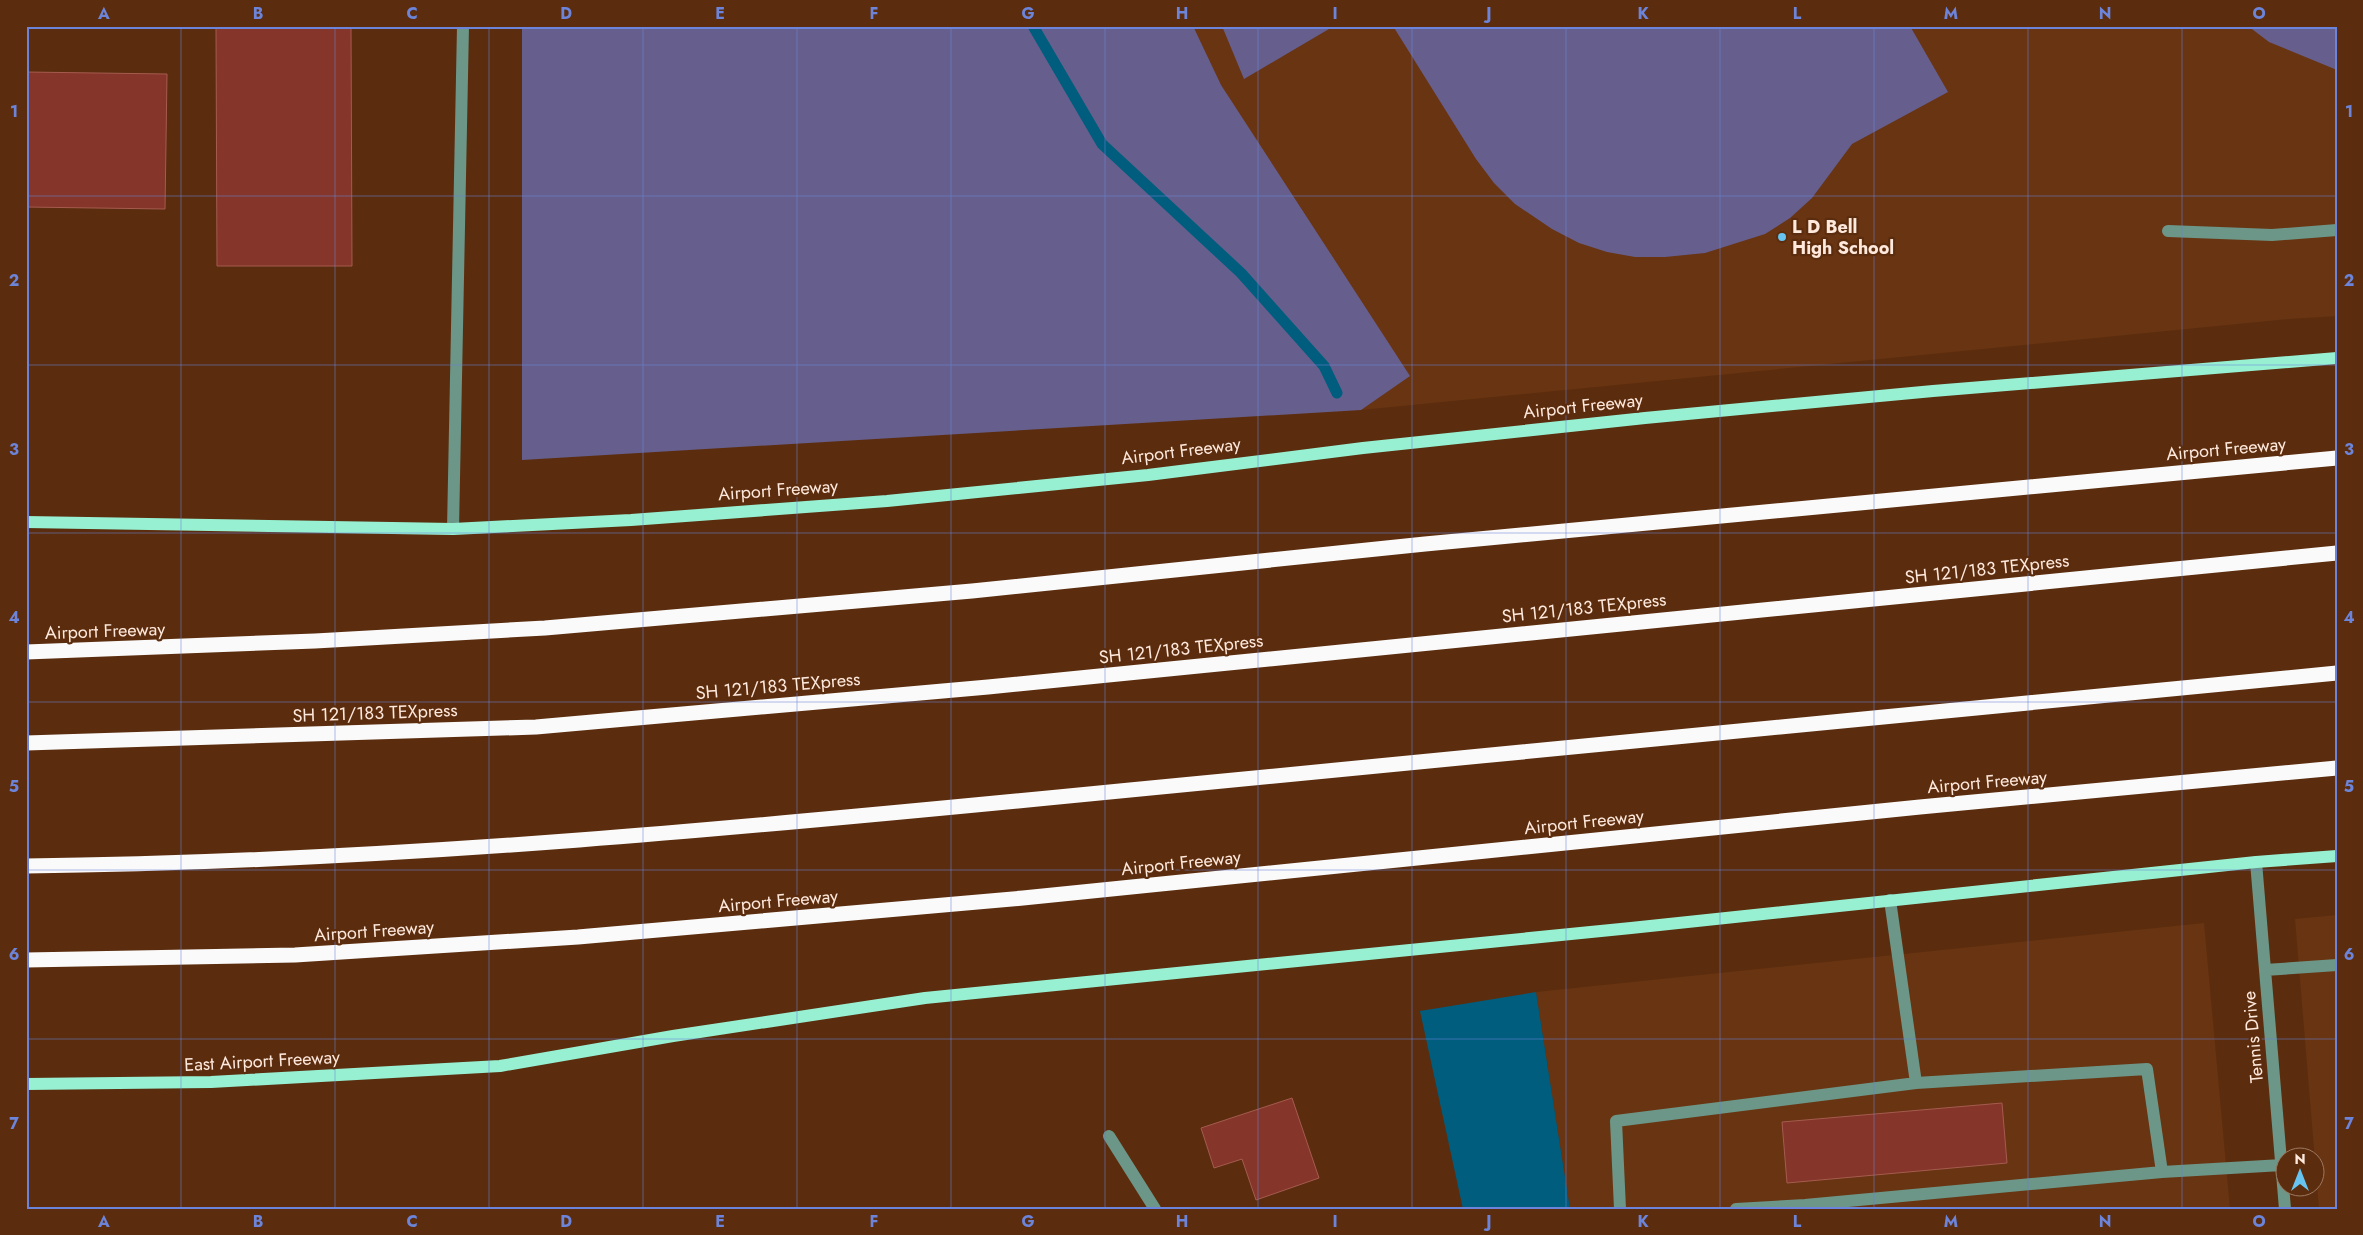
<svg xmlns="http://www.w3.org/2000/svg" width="2363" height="1235" font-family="Jost,sans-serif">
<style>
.built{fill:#693412}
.green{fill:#665f8d}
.water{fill:#005d7e}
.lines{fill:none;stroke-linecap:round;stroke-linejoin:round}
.stream{stroke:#005d7e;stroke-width:11}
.building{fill:#853529;stroke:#a55b4f}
.minor{stroke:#6c9687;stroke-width:12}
.major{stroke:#97f0d2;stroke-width:12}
.highway{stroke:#fafafa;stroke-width:15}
.grid{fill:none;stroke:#6c84d9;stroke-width:1;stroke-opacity:0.55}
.poi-dot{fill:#67c4f0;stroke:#5b2d0e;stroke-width:2}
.labels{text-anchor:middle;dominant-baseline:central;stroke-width:4.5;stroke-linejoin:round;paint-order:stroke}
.poi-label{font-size:18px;font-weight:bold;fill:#ffe8dc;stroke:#5b2d0e;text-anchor:start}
.street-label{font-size:18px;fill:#ffe8dc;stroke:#5b2d0e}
.neatline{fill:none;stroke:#6c84d9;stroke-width:2}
.grid-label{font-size:16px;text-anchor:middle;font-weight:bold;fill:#6c84d9}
</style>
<rect width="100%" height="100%" fill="#5b2d0e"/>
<path class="built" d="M 1048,26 L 2337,26 L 2337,316 L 2289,319 L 1361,410 L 1359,369 Z
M 2337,915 L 2337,1209 L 2319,1209 L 2295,919 Z
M 2204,923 L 2230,1209 L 1570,1209 L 1536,992 Z"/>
<path class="green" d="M 522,26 L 1193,26 L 1221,85 L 1410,376 L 1361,410 L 522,460 Z
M 1222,26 L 1334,26 L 1244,79 Z
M 1393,26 L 1910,26 L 1948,92 L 1852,144 L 1812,198 L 1790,218 L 1765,234 L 1705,253 L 1665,257 L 1635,257 L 1607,252 L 1579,243 L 1552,229 L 1515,204 L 1494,183 L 1476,159 Z
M 2248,26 L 2337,26 L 2337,70 L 2269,42 Z"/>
<path class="water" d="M 1536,992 L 1570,1209 L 1463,1209 L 1420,1011 Z"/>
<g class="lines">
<path class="stream" d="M 1033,26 L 1102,144 L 1241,273 L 1324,366 L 1337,393"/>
</g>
<path class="building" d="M 216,26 L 351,26 L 352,266 L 217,266 Z
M 26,72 L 167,74 L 165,209 L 26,207 Z
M 1292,1098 L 1319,1178 L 1256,1200 L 1242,1159 L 1214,1168 L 1201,1128 Z
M 2002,1103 L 2007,1163 L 1787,1183 L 1782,1122 Z"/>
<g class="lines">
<path class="minor" d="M 2168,231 L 2272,235 L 2337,230
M 453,529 L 463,26
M 2256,862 L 2285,1209
M 1890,900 L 1916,1083
M 2265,970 L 2337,965
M 1109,1136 L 1155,1209
M 2162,1172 L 2282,1165
M 1620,1209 L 1616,1121 L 1916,1083 L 2147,1069 L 2162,1172 L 1805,1205 L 1736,1209"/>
<path class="major" d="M 26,522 L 453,529 L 631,520 L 887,501 L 1148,475 L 1363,448 L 1645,418 L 1933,391 L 2337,358
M 26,1084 L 211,1082 L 500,1066 L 673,1036 L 925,998 L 1631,928 L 2256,862 L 2337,856"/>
<path class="highway" d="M 26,652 L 315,641 L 545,628 L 972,591 L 1425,544 L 2337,458
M 26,743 L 536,727 L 988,687 L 2337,553
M 26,866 C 395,862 764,826 1130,790 C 1532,750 1934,709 2337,673
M 26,960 L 295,955 L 578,937 L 1023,898 L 1920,807 L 2337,768"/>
</g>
<path class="grid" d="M 181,26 L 181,1209M 335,26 L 335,1209M 489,26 L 489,1209M 643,26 L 643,1209M 797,26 L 797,1209M 951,26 L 951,1209M 1105,26 L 1105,1209M 1258,26 L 1258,1209M 1412,26 L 1412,1209M 1566,26 L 1566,1209M 1720,26 L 1720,1209M 1874,26 L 1874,1209M 2028,26 L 2028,1209M 2182,26 L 2182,1209M 26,196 L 2337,196M 26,365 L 2337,365M 26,533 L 2337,533M 26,702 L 2337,702M 26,870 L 2337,870M 26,1039 L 2337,1039"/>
<circle class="poi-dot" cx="1782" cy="237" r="5"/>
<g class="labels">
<g class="poi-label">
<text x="1792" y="227">L D Bell<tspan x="1792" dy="21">High School</tspan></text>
</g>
<g class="street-label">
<text transform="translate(1583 406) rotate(-6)">Airport Freeway</text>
<text transform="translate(2226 449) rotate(-5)">Airport Freeway</text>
<text transform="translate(1181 451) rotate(-7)">Airport Freeway</text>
<text transform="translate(778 490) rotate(-4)">Airport Freeway</text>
<text transform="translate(1987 569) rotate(-6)">SH 121/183 TEXpress</text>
<text transform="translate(1584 608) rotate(-6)">SH 121/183 TEXpress</text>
<text transform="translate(105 631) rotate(-2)">Airport Freeway</text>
<text transform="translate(1181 649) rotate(-6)">SH 121/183 TEXpress</text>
<text transform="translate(778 686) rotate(-5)">SH 121/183 TEXpress</text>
<text transform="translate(375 713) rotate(-2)">SH 121/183 TEXpress</text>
<text transform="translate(1987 782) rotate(-5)">Airport Freeway</text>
<text transform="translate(1584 822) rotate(-6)">Airport Freeway</text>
<text transform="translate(1181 863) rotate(-6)">Airport Freeway</text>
<text transform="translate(778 901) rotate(-5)">Airport Freeway</text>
<text transform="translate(374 931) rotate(-4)">Airport Freeway</text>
<text transform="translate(2253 1037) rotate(-95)">Tennis Drive</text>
<text transform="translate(262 1061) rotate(-3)">East Airport Freeway</text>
</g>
</g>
<rect width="2363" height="1235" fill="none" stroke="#5b2d0e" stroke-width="55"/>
<g transform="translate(2300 1172)"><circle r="24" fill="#5b2d0e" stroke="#9d7860"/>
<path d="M0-4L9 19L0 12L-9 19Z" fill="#67c4f0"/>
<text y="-8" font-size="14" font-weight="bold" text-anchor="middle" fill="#ffe8dc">N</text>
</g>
<rect x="28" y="28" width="2308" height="1180" class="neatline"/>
<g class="grid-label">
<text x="104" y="19">A</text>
<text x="258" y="19">B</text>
<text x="412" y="19">C</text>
<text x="566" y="19">D</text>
<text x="720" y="19">E</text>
<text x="874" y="19">F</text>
<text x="1028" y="19">G</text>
<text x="1182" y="19">H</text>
<text x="1335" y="19">I</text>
<text x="1489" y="19">J</text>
<text x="1643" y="19">K</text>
<text x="1797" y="19">L</text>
<text x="1951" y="19">M</text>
<text x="2105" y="19">N</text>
<text x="2259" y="19">O</text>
<text x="14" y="117">1</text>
<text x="2349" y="117">1</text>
<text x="14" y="286">2</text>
<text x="2349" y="286">2</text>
<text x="14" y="455">3</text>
<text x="2349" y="455">3</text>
<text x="14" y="623">4</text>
<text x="2349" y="623">4</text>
<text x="14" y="792">5</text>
<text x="2349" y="792">5</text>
<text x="14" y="960">6</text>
<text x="2349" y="960">6</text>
<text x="14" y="1129">7</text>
<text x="2349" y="1129">7</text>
<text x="104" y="1227">A</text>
<text x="258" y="1227">B</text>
<text x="412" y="1227">C</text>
<text x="566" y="1227">D</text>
<text x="720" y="1227">E</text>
<text x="874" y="1227">F</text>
<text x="1028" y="1227">G</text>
<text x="1182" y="1227">H</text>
<text x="1335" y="1227">I</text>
<text x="1489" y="1227">J</text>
<text x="1643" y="1227">K</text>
<text x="1797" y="1227">L</text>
<text x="1951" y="1227">M</text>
<text x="2105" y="1227">N</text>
<text x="2259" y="1227">O</text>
</g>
</svg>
